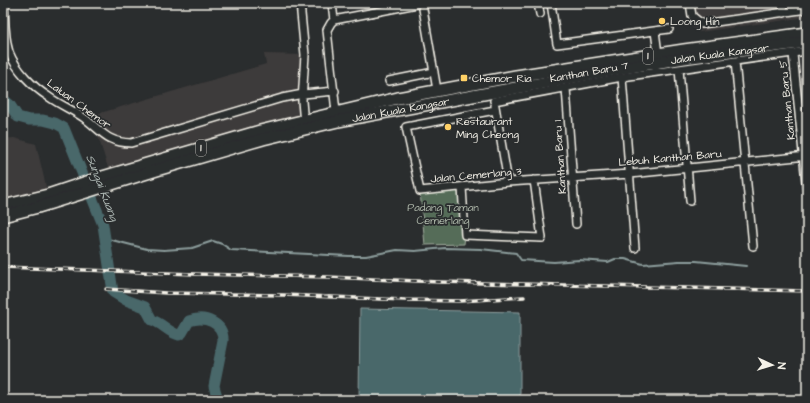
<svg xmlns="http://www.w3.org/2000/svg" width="810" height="403" font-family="'Architects Daughter',sans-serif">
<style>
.built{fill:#3e3b3b}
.green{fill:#556c59;stroke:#a4aea0}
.water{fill:#49676b;stroke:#8d9e9d}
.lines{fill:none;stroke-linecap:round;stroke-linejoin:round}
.stream{stroke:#8d9e9d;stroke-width:2}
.river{stroke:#49676b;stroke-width:11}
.minor-casing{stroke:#f4f1e8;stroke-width:10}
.highway-casing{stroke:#f4f1e8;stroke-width:14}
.minor{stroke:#2a2d2e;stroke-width:7}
.highway{stroke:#2a2d2e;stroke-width:11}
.rail-casing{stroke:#f4f1e8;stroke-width:3.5}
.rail{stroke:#2a2d2e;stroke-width:2;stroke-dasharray:6;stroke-linecap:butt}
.poi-dot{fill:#ffd166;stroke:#2a2d2e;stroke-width:1.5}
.labels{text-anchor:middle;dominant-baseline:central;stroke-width:3.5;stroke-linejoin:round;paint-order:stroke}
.shield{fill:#2a2d2e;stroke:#b7b6b0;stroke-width:1}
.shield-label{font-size:10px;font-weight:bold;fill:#f4f1e8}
.poi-label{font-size:11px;fill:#f4f1e8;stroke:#2a2d2e;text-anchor:start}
.street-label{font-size:11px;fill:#f4f1e8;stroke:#2a2d2e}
.park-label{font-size:11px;fill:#acb5a8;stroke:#2a2d2e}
.water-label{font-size:12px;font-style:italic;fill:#b0bab6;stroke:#2a2d2e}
</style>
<rect width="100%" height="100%" fill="#2a2d2e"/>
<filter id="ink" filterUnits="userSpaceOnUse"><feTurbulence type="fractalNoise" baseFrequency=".025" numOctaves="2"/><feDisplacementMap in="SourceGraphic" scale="8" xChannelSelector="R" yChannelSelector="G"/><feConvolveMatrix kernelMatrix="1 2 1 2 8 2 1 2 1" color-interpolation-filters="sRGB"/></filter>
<g filter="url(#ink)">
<path class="built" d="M 685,3 L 807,3 L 807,17 L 699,32 L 689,25 Z
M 264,54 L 304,55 L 303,120 L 110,174 L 96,130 L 80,119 L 266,64 Z
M 14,138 L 36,144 L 48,195 L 3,206 L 3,139 Z"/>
<path class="green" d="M 462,187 L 465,235 L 464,244 L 425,245 L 420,191 Z"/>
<path class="water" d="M 360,309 L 520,312 L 520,395 L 522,400 L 359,400 Z"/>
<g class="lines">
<path class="stream" d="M 104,238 L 147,249 L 164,250 L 192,248 L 213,241 L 222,244 L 231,250 L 349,256 L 366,256 L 397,250 L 415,251 L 445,248 L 481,249 L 516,253 L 521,260 L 554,262 L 579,260 L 608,262 L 615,259 L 625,259 L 643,264 L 679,261 L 696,261 L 746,266"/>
<path class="river" d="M 3,99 L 10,105 L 18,117 L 29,120 L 43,120 L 55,123 L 64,128 L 103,225 L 113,292 L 126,300 L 145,307 L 152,320 C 162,323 169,333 179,335 L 182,333 L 189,321 C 205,315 224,323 223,341 L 214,386 L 218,400"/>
<defs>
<path id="minor" d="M 4,3 C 5,19 4,36 9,52 C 16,70 33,87 49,97 C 60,105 73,110 84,118 C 101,130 107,143 131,143 L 282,98 L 303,94 L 335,91
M 300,3 L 305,55 L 302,101 L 304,124
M 332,3 L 334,20
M 422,3 L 437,90
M 538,3 L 540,14
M 551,3 L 557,44 L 669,29
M 690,3 L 692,16 L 702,24 L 807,9
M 783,3 L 784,13
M 334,20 L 331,23 L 327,30 L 336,112
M 334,20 L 422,3
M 655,31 L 658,54
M 793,54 L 807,192
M 735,61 L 753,246
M 679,69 L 690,201
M 622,77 L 635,248
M 389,81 L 434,72
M 566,88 L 576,224
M 494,101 L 622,77 L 807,51
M 495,106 L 508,182
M 495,110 L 406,127 L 420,191 L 508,182 L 630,174 L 807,156
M 462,187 L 465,235 L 542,238 L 534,180"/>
<g id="highway">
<path d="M 3,206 L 48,195 L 99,178 L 260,131 L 398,98 L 516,76 L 684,50 L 807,33"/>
<path id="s1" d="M 3,216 L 38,207 L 160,169 L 263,139 L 338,121 L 618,69 L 684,58 L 807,42"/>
</g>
</defs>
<use href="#minor" class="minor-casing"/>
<use href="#highway" class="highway-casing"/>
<use href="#minor" class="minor"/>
<use href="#highway" class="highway"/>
<defs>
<path id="rail" d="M 3,267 L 194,274 L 328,277 L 439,282 L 807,291
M 106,289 L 166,293 L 283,295 L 405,300 L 460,301 L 524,297"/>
</defs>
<use href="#rail" class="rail-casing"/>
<use href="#rail" class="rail"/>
</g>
</g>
<g class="poi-dot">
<circle cx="662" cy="21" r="4"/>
<rect x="460" y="74" width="8" height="8" rx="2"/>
<circle cx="448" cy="127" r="4"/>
</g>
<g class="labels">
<g class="shield">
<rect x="643" y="48" width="10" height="16" rx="3"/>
<rect x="196" y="140" width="10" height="16" rx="3"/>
</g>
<g class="shield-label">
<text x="648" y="56">1</text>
<text x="201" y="148">1</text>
</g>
<g class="poi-label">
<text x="670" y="21">Loong Hin</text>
<text x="472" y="78">Chemor Ria</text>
<text x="456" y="121">Restaurant<tspan x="456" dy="13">Ming Cheong</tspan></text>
</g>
<g class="street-label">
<text stroke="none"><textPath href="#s1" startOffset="736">Jalan Kuala Kangsar</textPath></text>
<text transform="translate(589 72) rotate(-10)">Kanthan Baru 7</text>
<text transform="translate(787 100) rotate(-96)">Kanthan Baru 5</text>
<text transform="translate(79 104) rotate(36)">Laluan Chemor</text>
<text stroke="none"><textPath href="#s1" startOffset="412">Jalan Kuala Kangsar</textPath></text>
<text transform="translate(560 157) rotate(-94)">Kanthan Baru 1</text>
<text transform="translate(670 158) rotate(-5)">Lebuh Kanthan Baru</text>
<text transform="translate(476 175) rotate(-5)">Jalan Cemerlang 3</text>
</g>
<g class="park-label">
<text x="443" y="207">Padang Taman<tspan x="443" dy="13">Cemerlang</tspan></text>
</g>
<g class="water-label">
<text transform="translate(102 188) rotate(69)">Sungai Kuang</text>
</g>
</g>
<rect width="810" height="403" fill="none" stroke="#2a2d2e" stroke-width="16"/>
<rect x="8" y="8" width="794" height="387" fill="none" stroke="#f4f1e8" stroke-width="1.5" filter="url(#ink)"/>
<g transform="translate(772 365) rotate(94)" stroke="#2a2d2e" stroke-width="3" paint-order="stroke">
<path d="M0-3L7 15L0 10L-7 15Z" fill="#f4f1e8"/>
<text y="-6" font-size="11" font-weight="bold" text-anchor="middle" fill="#f4f1e8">N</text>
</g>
</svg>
